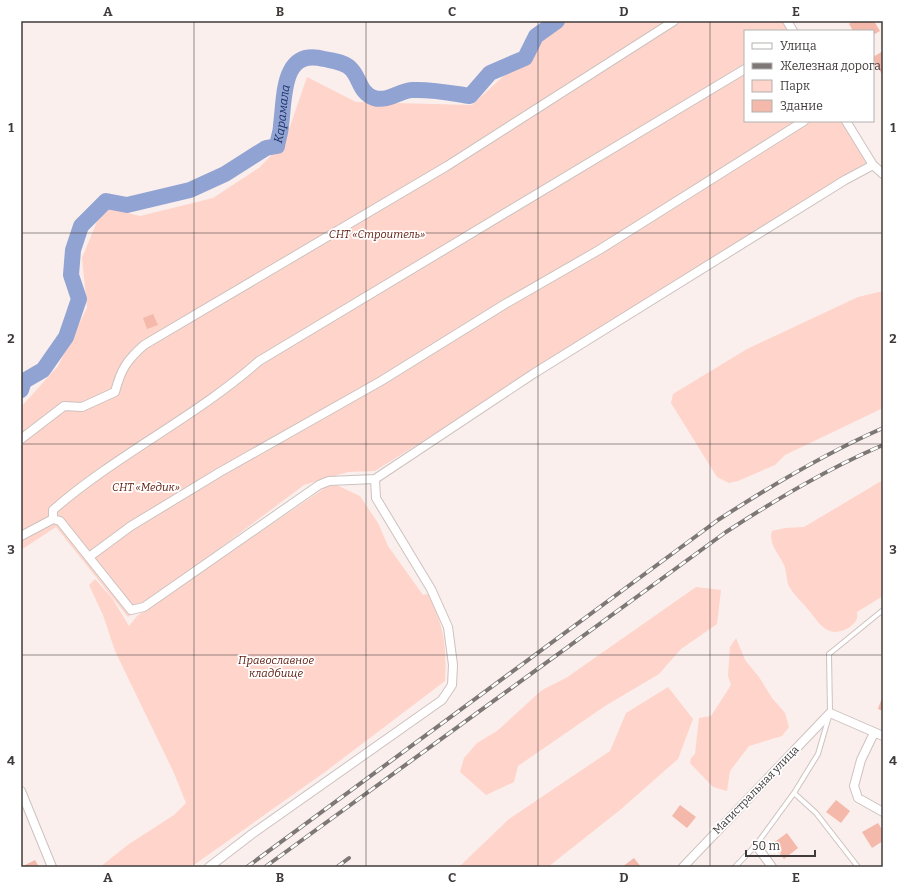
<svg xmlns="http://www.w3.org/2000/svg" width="904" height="888" font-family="Bitter,serif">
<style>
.green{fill:#ffd4ca}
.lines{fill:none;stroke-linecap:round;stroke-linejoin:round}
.river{stroke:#90a3d2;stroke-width:16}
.building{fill:#f5b9ab}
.service-casing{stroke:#cdc2bf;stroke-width:6}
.minor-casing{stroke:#cdc2bf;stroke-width:10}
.service{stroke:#fff;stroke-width:4}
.minor{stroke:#fff;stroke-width:8}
.rail-casing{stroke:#7d7775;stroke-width:4}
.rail{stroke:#fff;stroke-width:2.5;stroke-dasharray:8;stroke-linecap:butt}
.grid{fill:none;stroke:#3f3b3a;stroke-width:1;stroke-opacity:0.55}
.labels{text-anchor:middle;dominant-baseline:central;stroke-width:3.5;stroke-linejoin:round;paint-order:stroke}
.park-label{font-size:11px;font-style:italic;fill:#5c170a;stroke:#fff}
.street-label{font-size:11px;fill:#3f3b3a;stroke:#fff}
.water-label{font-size:12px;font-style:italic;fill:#1d3069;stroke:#fff}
.neatline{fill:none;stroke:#3f3b3a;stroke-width:1.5}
.grid-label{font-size:13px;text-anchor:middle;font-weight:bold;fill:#3f3b3a}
</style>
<rect width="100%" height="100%" fill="#faefec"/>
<path class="green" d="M 563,21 L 787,21 L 793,31 L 745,31 L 745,121 L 844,121 L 866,163 L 375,471 L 348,472 L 304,485 L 128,617 L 56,527 L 21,550 L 21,407 L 58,366 L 87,308 L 82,258 L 103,207 L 140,216 L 213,198 L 260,167 L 285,141 L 307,77 L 356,102 L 472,105 Z
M 883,291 L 883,408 L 785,455 L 775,465 L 738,481 L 729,483 L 717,477 L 671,403 L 673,394 L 747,349 L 858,297 Z
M 883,480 L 883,596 L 857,612 C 858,619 856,622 850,627 C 827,641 819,622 806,607 C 801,601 794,595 790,588 C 786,582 787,572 784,565 C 779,554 768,544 772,531 L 785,528 L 804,527 Z
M 332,483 L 360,496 L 378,523 L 388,546 L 423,595 L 428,594 C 444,627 447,644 445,681 L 325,772 L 191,867 L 100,867 L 129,844 L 174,815 L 186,803 L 174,773 L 115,651 L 103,615 L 89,585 L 95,579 L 112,598 L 129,626 L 137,616 Z
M 696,587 L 721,590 L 717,624 L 681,649 L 659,674 L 605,706 L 518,766 L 514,782 L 486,795 L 460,772 L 464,758 L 477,743 L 497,731 L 542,690 L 566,678 Z
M 736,638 L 745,660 L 759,677 L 772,698 L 785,713 L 789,727 L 782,736 L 749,746 L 730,771 L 727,791 L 713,787 L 690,763 L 691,758 L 695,754 L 699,718 L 711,716 L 731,685 L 728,676 L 730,647 Z
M 668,687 L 693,719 L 678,759 L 620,810 L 548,867 L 459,867 L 509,819 L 610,751 L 626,713 Z"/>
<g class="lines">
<path class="river" id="s1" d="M 21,390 L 24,381 L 43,370 L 66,337 L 79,299 L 71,275 L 73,250 L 81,226 L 106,201 L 127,205 L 190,190 L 225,174 L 266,148 L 277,146 C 278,139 281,132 281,125 C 285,97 281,48 324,59 C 334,61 346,62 352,70 C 360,79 360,93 374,98 C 388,102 399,91 412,90 C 432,89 451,93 470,96 L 490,73 L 525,58 L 536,36 L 557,21"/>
</g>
<path class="building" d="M 852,21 L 874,21 L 880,31 L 873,35 L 873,31 L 853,31 L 849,24 Z
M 883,51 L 883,76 L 873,59 L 873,57 Z
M 153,314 L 158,325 L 147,329 L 143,318 Z
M 883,695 L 883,711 L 878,709 Z
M 836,800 L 850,811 L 841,823 L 826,812 Z
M 680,805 L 696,817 L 687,828 L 672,816 Z
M 878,823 L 883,831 L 883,841 L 872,848 L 862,832 Z
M 787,833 L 798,848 L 784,859 L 772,844 Z
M 634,858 L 641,867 L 622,867 Z
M 35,860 L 39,867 L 21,867 Z"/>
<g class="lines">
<defs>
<path id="service" d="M 794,793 L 816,813 L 858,867
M 735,867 L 756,845 L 794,793 L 818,754 L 830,713 L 829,654 L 883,610"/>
<path id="minor" d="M 787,21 L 793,31
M 846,121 L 873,165 L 883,174
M 21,439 L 64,406 L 82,407 L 115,392 C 121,369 127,360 144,345 L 447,166 L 674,21
M 53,519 L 53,510 C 117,454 196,417 259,361 L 745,69
M 21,536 L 53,519 L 60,521 L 131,610 L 144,607 L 319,485 L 329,481 L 375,479
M 89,557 L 131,526 L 220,472 L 381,381 L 505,304 L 599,250 L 804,121
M 874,733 L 861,760 L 854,786 L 858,798 L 883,812
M 21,791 L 52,867
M 756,845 L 772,867
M 209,867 L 252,834 L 442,700 L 452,685 L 453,665 L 448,627 L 431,589 L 376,498 L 375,479 L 533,374 L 845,180 L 873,165
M 683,867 L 830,713 L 883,736"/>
</defs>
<use href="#service" class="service-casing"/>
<use href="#minor" class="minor-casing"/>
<use href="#service" class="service"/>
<use href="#minor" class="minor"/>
<defs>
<path id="rail" d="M 247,867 L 718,520 C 772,485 824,454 883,428
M 265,867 L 726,532 C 777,499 827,469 883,445
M 337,867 L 349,858"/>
</defs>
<use href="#rail" class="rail-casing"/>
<use href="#rail" class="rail"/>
</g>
<path class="grid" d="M 194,21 L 194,867M 366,21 L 366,867M 538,21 L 538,867M 710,21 L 710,867M 21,233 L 883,233M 21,444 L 883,444M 21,655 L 883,655"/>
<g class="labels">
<g class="park-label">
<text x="377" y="234">СНТ «Строитель»</text>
<text x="146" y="487">СНТ «Медик»</text>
<text x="276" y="660">Православное<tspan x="276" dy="13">кладбище</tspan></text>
</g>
<g class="street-label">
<text transform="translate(756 790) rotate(-46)">Магистральная улица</text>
</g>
<g class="water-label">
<text stroke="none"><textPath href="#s1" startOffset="440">Карамала</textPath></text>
</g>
</g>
<rect width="904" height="888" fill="none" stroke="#ffffff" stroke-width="44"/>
<rect x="744" y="30" width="130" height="92" fill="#ffffff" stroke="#b2b1b0"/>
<rect x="752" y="43" width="20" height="6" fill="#ffffff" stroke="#b2b1b0"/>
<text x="780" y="50" font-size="12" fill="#3f3b3a">Улица</text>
<rect x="752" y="63" width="20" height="6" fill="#7d7775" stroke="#b2b1b0"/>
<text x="780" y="70" font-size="12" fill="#3f3b3a">Железная дорога</text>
<rect x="752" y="80" width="20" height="12" fill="#ffd4ca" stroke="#b2b1b0"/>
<text x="780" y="90" font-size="12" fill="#3f3b3a">Парк</text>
<rect x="752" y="100" width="20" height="12" fill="#f5b9ab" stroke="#b2b1b0"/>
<text x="780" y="110" font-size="12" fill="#3f3b3a">Здание</text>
<path d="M746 850v6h69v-6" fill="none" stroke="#3f3b3a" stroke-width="2"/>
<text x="752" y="850" font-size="12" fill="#3f3b3a" stroke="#ffffff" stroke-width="3" paint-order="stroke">50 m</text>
<rect x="22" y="22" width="860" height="844" class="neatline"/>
<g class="grid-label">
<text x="108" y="16">A</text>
<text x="280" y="16">B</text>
<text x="452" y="16">C</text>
<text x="624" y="16">D</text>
<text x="796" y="16">E</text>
<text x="11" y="132">1</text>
<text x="893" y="132">1</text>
<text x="11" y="343">2</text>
<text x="893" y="343">2</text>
<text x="11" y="554">3</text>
<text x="893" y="554">3</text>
<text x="11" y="765">4</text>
<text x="893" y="765">4</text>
<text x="108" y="882">A</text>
<text x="280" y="882">B</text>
<text x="452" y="882">C</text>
<text x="624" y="882">D</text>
<text x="796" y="882">E</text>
</g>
</svg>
